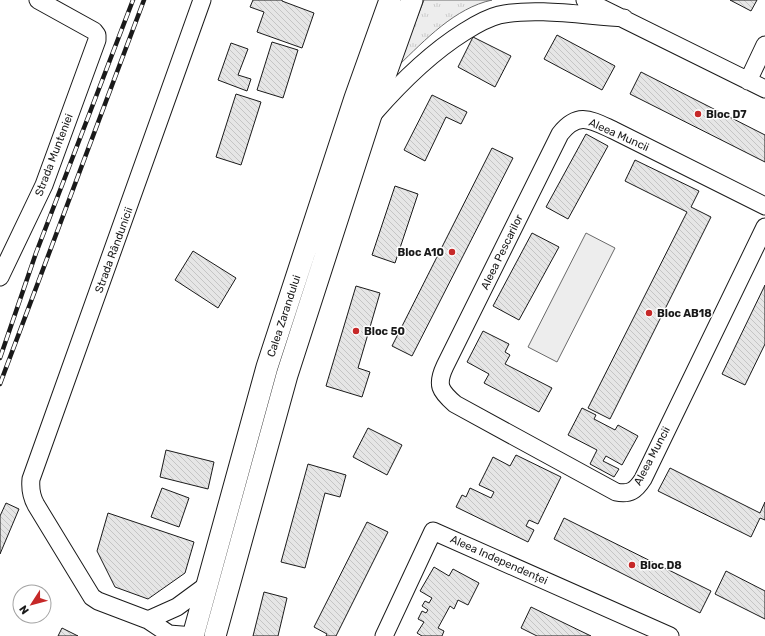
<svg xmlns="http://www.w3.org/2000/svg" width="765" height="636" font-family="Rubik,sans-serif">
<style>
.built{fill:#ededed;stroke:#6a6a6a}
.park{fill:url(#park-tufts);stroke:#6a6a6a}
.building{fill:url(#building-back-hatch);stroke:#1a1a1a}
.lines{fill:none;stroke-linecap:round;stroke-linejoin:round}
.minor-casing{stroke:#1a1a1a;stroke-width:19}
.major-casing{stroke:#1a1a1a;stroke-width:23}
.minor{stroke:#fff;stroke-width:17}
.major{stroke:#fff;stroke-width:21}
.rail-casing{stroke:#1a1a1a;stroke-width:4.5}
.rail{stroke:#fff;stroke-width:3;stroke-dasharray:9;stroke-linecap:butt}
.poi-dot{fill:#c62828;stroke:#fff;stroke-width:1.5}
.labels{text-anchor:middle;dominant-baseline:central;stroke-width:3;stroke-linejoin:round;paint-order:stroke}
.poi-label{font-size:11px;font-weight:bold;fill:#1a1a1a;stroke:#fff;text-anchor:start}
.street-label{font-size:11px;fill:#1a1a1a;stroke:#fff}
</style>
<defs>
<pattern id="park-tufts" width="24" height="20" patternUnits="userSpaceOnUse"><rect width="24" height="20" fill="#ededed"/><path d="M3 7l-1-3M5 7V3M7 7l1-3M15 17l-1-3M17 17v-4M19 17l1-3" fill="none" stroke="#cbcbcb"/></pattern>
<pattern id="building-back-hatch" width="6" height="6" patternUnits="userSpaceOnUse"><rect width="6" height="6" fill="#e6e6e6"/><path d="M-1 5l2 2M0 0l6 6M5-1l2 2" fill="none" stroke="#c5c5c5"/></pattern>
</defs>
<rect width="100%" height="100%" fill="#fff"/>
<path class="built" d="M 586,233 L 615,248 L 557,362 L 528,347 Z"/>
<path class="park" d="M 424,0 L 492,0 C 455,8 425,40 398,66 Z"/>
<path class="building" d="M 253,0 L 282,0 L 282,1 L 314,13 L 302,48 L 257,32 L 264,12 L 250,7 Z
M 730,0 L 757,0 L 751,11 Z
M 557,35 L 615,66 L 602,90 L 544,59 Z
M 473,37 L 511,56 L 495,87 L 458,67 Z
M 272,42 L 298,50 L 283,98 L 257,90 Z
M 231,43 L 248,49 L 238,75 L 251,79 L 247,91 L 218,80 Z
M 641,72 L 765,135 L 765,162 L 630,94 Z
M 236,94 L 261,102 L 241,165 L 216,157 Z
M 432,95 L 467,112 L 461,124 L 446,117 L 425,161 L 404,150 Z
M 586,134 L 608,146 L 568,219 L 546,207 Z
M 492,148 L 513,158 L 412,356 L 392,346 Z
M 635,160 L 699,191 L 691,207 L 711,217 L 610,419 L 588,408 L 687,212 L 625,181 Z
M 395,186 L 418,194 L 395,263 L 372,255 Z
M 532,233 L 559,247 L 519,320 L 493,306 Z
M 193,251 L 236,278 L 218,308 L 175,280 Z
M 765,285 L 765,344 L 745,385 L 722,374 Z
M 356,286 L 380,293 L 358,368 L 370,372 L 362,397 L 326,386 Z
M 483,331 L 509,344 L 505,352 L 510,355 L 505,364 L 552,388 L 539,412 L 484,383 L 489,374 L 467,362 Z
M 582,408 L 596,415 L 594,419 L 615,430 L 618,425 L 638,436 L 622,465 L 606,456 L 603,461 L 619,469 L 614,477 L 590,464 L 597,450 L 568,435 Z
M 368,428 L 402,445 L 387,475 L 353,457 Z
M 166,450 L 214,462 L 208,489 L 160,477 Z
M 516,455 L 561,477 L 538,524 L 529,520 L 526,526 L 534,530 L 528,542 L 456,507 L 462,495 L 466,497 L 470,488 L 491,498 L 494,492 L 479,485 L 493,457 L 510,466 Z
M 308,464 L 346,475 L 340,497 L 325,493 L 305,568 L 281,562 Z
M 670,468 L 760,513 L 765,502 L 765,520 L 760,518 L 751,537 L 658,491 Z
M 162,488 L 189,498 L 179,527 L 151,517 Z
M 6,503 L 19,509 L 0,554 L 0,516 Z
M 108,513 L 194,542 L 185,573 L 148,599 L 115,587 L 97,551 Z
M 564,518 L 711,591 L 700,613 L 554,539 Z
M 367,522 L 388,532 L 336,636 L 326,636 L 327,634 L 314,627 Z
M 434,567 L 449,576 L 453,569 L 479,583 L 468,605 L 458,600 L 454,609 L 450,606 L 438,628 L 444,631 L 442,636 L 422,636 L 417,633 L 424,622 L 418,619 L 422,611 L 426,613 L 428,610 L 422,606 L 425,601 L 429,603 L 432,598 L 420,591 Z
M 726,571 L 765,591 L 765,619 L 715,594 Z
M 264,592 L 287,598 L 278,636 L 253,636 Z
M 531,607 L 591,636 L 537,636 L 521,628 Z
M 62,628 L 78,636 L 58,636 Z"/>
<g class="lines">
<defs>
<path id="minor" d="M 585,0 L 765,89
M 748,81 L 765,45
M 374,113 C 401,82 429,54 464,32 C 475,25 487,18 499,15 C 536,7 586,16 624,18
M 765,206 L 613,130 C 591,120 578,111 560,134 L 445,366 C 436,385 440,391 455,404 L 616,492 C 630,495 636,490 643,479 L 765,227
M 0,277 L 44,185 L 97,40 L 97,35 L 94,31 L 38,0
M 148,620 L 177,607 L 207,585
M 194,636 L 169,634 L 148,620 L 98,601 L 92,597 L 36,505 C 31,496 30,489 31,479 L 202,0
M 384,636 L 433,531 L 670,636"/>
<path id="major" d="M 193,636 L 267,367 L 355,98 L 390,0
M 215,636 L 287,375 L 370,118 L 412,0"/>
</defs>
<use href="#minor" class="minor-casing"/>
<use href="#major" class="major-casing"/>
<use href="#minor" class="minor"/>
<use href="#major" class="major"/>
<defs>
<path id="rail" d="M 0,358 L 36,253 L 133,0
M 0,384 L 144,0"/>
</defs>
<use href="#rail" class="rail-casing"/>
<use href="#rail" class="rail"/>
</g>
<g class="poi-dot">
<circle cx="698" cy="114" r="4"/>
<circle cx="452" cy="252" r="4"/>
<circle cx="649" cy="313" r="4"/>
<circle cx="356" cy="331" r="4"/>
<circle cx="632" cy="565" r="4"/>
</g>
<g class="labels">
<g class="poi-label">
<text x="706" y="114">Bloc D7</text>
<text x="444" y="252" text-anchor="end">Bloc A10</text>
<text x="657" y="313">Bloc AB18</text>
<text x="364" y="331">Bloc 50</text>
<text x="640" y="565">Bloc D8</text>
</g>
<g class="street-label">
<text transform="translate(619 135) rotate(24)">Aleea Muncii</text>
<text transform="translate(54 155) rotate(-69)">Strada Munteniei</text>
<text transform="translate(114 250) rotate(-70)">Strada Rândunicii</text>
<text transform="translate(502 252) rotate(-64)">Aleea Pescarilor</text>
<text transform="translate(284 316) rotate(-72)">Calea Zarandului</text>
<text transform="translate(652 456) rotate(-62)">Aleea Muncii</text>
<text transform="translate(499 560) rotate(24)">Aleea Independenței</text>
</g>
</g>
<g transform="translate(32 604) rotate(234)"><circle r="19" fill="#ffffff" stroke="#a3a3a3"/>
<path d="M0-3L7 15L0 10L-7 15Z" fill="#c62828"/>
<text y="-6" font-size="11" font-weight="bold" text-anchor="middle" fill="#1a1a1a">N</text>
</g>
</svg>
